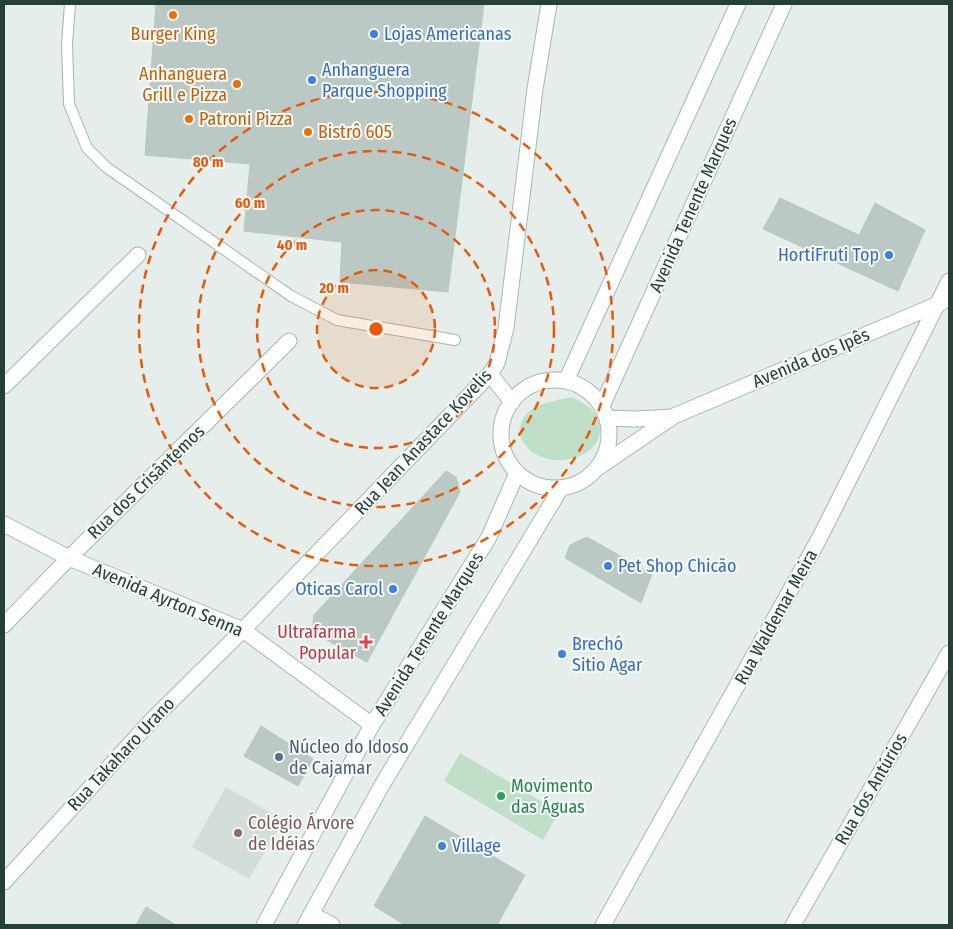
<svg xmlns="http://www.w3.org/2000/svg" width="953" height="929" font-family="'Fira Sans Condensed',sans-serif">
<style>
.built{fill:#d3ded9}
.green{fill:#bfdfc8}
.building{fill:#bac9c3;stroke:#b8c8c1}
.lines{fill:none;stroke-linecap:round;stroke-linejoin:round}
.service-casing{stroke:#a7b6b1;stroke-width:12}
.minor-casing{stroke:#a7b6b1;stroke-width:17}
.secondary-casing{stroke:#a4bab3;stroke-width:17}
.service{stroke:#fff;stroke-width:10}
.minor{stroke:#fff;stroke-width:15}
.secondary{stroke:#fff;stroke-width:15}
.ring{fill:none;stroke:#e8590c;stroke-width:2.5;stroke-dasharray:9 6}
.food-dot{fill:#e8710a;stroke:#f6faf8;stroke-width:2}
.shop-dot{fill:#3f7fe0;stroke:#f6faf8;stroke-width:2}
.health-dot{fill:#e0444e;stroke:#f6faf8;stroke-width:2}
.service-dot{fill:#5c6f8a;stroke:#f6faf8;stroke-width:2}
.leisure-dot{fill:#2e9e5b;stroke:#f6faf8;stroke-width:2}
.education-dot{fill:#8d6e63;stroke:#f6faf8;stroke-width:2}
.labels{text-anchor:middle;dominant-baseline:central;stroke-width:4;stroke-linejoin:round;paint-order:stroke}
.food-label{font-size:18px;fill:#c56008;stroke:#f6faf8;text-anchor:start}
.shop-label{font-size:18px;fill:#366cbe;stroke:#f6faf8;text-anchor:start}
.street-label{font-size:18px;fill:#244039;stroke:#f6faf8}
.health-label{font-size:18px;fill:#be3a42;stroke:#f6faf8;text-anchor:end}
.service-label{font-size:18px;fill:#4e5e75;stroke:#f6faf8;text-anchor:start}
.leisure-label{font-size:18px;fill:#27864d;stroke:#f6faf8;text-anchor:start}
.education-label{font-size:18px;fill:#785e54;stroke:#f6faf8;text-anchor:start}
.centre{fill:#e8590c;stroke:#f6faf8;stroke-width:2.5}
.ring-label{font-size:15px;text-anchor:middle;font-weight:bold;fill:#e8590c;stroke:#f6faf8;stroke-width:4;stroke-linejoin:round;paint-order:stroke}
</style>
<rect width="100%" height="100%" fill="#e5eeea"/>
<path class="built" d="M 226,787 L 284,820 L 249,879 L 192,847 Z"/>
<path class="green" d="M 573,397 C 579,401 588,405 592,410 C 623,450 555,478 527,447 C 522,442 518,434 520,427 C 525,403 554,401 573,397 Z
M 460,753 L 559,812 L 543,840 L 444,781 Z"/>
<path class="building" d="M 156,4 L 484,4 L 448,292 L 340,282 L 342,242 L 244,231 L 250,164 L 145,155 Z
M 780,198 L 859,235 L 875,203 L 925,230 L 898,291 L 763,229 Z
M 446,471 L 456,477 L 460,492 L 367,662 L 312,632 L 314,615 Z
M 587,537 L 652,574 L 641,603 L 565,558 L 570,545 Z
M 261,726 L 313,759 L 298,786 L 244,756 Z
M 425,816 L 525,875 L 497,925 L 405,925 L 374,906 Z
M 146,907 L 176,925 L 136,925 Z"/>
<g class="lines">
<defs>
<path id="service" d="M 70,4 L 67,45 L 69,104 L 87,148 L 106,167 L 291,296 L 337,320 L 455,340"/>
<path id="minor" d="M 490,374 L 512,402
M 4,386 L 138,255
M 607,418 L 636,419 L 672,417
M 599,467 L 674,416 L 943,302
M 4,524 L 69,558 L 243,630 L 372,725
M 4,625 L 69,558 L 289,341
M 4,882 L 152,720 L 243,630 L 490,374 L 497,363 L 506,328 L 535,89 L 549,4
M 311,914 L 332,925
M 603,925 L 819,539 L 949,281
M 793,925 L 949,653"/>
<path id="secondary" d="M501 434a54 54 0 1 1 108 0a54 54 0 1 1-108 0Z
M 566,381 L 738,4
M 602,406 L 784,4
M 264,925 L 372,725 L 489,537 L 517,473
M 305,925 L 382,785 L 561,488"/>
</defs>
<use href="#service" class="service-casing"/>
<use href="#minor" class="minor-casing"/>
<use href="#secondary" class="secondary-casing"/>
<use href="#service" class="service"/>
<use href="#minor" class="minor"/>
<use href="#secondary" class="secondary"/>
</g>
<circle cx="376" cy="329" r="59" fill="#e8590c" fill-opacity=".12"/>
<g class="ring">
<circle cx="376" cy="329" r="59"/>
<circle cx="376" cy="329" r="119"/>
<circle cx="376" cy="329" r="178"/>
<circle cx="376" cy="329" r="237"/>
</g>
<g class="food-dot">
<circle cx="173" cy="15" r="5"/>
<circle cx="237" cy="84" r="5"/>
<circle cx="189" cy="119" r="5"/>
<circle cx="308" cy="132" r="5"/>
</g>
<g class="shop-dot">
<circle cx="374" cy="34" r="5"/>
<circle cx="312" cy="80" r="5"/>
<circle cx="889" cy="255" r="5"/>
<circle cx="608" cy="566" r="5"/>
<circle cx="393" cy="589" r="5"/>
<circle cx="562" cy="654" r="5"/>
<circle cx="442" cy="846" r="5"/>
</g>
<path class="health-dot" d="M363.5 634.5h5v5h5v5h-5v5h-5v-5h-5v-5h5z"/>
<circle class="service-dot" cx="279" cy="757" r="5"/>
<circle class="leisure-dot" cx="501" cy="796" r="5"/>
<circle class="education-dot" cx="238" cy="833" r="5"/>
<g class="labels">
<g class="food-label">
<text x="173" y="34" text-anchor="middle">Burger King</text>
<text x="227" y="74" text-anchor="end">Anhanguera<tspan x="227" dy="21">Grill e Pizza</tspan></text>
<text x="199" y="119">Patroni Pizza</text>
<text x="318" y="132">Bistrô 605</text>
</g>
<g class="shop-label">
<text x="384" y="34">Lojas Americanas</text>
<text x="322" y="70">Anhanguera<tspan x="322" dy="21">Parque Shopping</tspan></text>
<text x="879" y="255" text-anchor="end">HortiFruti Top</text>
<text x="618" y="566">Pet Shop Chicão</text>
<text x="383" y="589" text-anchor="end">Oticas Carol</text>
<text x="572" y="644">Brechó<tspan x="572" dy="21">Sitio Agar</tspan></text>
<text x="452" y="846">Village</text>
</g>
<g class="street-label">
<text transform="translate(693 205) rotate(-66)">Avenida Tenente Marques</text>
<text transform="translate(811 358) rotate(-23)">Avenida dos Ipês</text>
<text transform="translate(423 442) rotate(-47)">Rua Jean Anastace Kovelis</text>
<text transform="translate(146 482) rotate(-44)">Rua dos Crisântemos</text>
<text transform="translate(168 600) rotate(23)">Avenida Ayrton Senna</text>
<text transform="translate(776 617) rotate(-61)">Rua Waldemar Meira</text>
<text transform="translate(429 634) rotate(-58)">Avenida Tenente Marques</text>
<text transform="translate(121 754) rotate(-47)">Rua Takaharo Urano</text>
<text transform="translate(871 789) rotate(-60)">Rua dos Antúrios</text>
</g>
<g class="health-label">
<text x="356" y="632">Ultrafarma<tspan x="356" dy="21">Popular</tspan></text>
</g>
<g class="service-label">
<text x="289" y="747">Núcleo do Idoso<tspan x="289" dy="21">de Cajamar</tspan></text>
</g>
<g class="leisure-label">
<text x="511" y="786">Movimento<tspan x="511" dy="21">das Águas</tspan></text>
</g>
<g class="education-label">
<text x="248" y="823">Colégio Árvore<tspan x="248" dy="21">de Idéias</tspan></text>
</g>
</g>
<circle cx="376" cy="329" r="8" class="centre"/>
<g class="ring-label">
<text x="208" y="167">80 m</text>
<text x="250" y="208">60 m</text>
<text x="292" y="250">40 m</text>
<text x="334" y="293">20 m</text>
</g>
<rect width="953" height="929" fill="none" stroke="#244039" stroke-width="10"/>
</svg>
